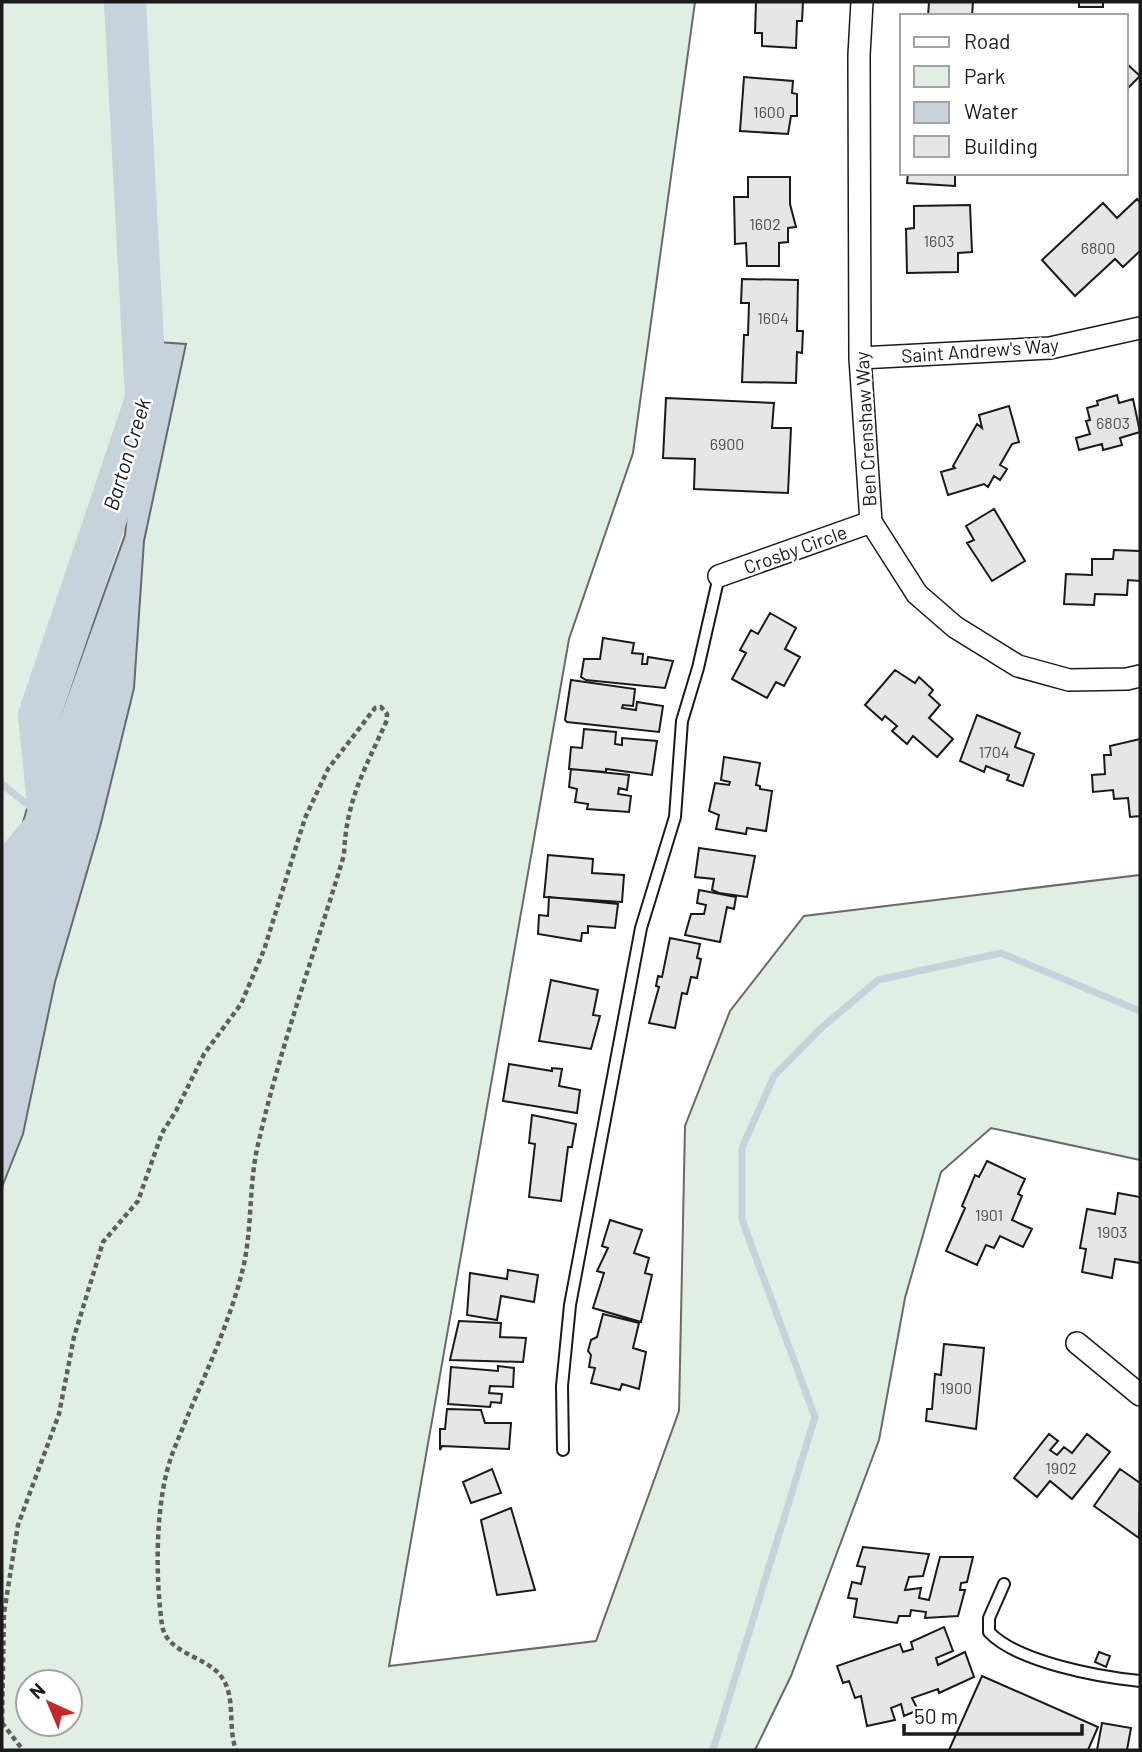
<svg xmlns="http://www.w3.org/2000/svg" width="1142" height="1752" font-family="Barlow,sans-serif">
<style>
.green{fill:#e0efe3;stroke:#6a6a6a;stroke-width:2;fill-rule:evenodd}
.water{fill:#c6d2dc;stroke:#6a6a6a;stroke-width:2}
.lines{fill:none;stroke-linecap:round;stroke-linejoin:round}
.stream{stroke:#c6d2dc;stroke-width:7}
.river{stroke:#c6d2dc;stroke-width:42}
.building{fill:#e6e6e6;stroke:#1a1a1a;stroke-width:2}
.lane-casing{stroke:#1a1a1a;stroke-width:14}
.street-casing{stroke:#1a1a1a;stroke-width:24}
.path{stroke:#5f5f5f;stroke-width:4.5;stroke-dasharray:5 3.5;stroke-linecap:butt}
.lane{stroke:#fff;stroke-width:10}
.street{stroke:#fff;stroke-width:21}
.labels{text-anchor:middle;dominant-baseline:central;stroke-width:5;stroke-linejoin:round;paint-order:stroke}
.number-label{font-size:16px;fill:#4d4d4d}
.street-label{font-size:19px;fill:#1a1a1a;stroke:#fff}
.water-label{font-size:21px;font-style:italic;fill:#1a1a1a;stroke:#fff}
</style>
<rect width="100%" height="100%" fill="#fff"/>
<path class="green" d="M 2,2 L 695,2 L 633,453 L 569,639 L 389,1666 L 596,1641 L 679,1411 L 685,1126 L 730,1011 L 804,916 L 1140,875 L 1140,1160 L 991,1128 L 941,1172 L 905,1298 L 879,1440 L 791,1676 L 755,1750 L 2,1750 ZM 28,1682 L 70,1682 L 70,1724 L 28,1724 Z"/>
<path class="water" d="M 143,341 L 186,344 L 144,541 L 134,688 L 100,827 L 55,982 L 23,1134 L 2,1187 L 2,894 L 28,805 L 125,535 Z"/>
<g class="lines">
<path class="stream" d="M 2,784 L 34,810
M 713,1750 L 815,1417 L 742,1220 L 742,1148 L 774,1076 L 819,1030 L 878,980 L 1001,953 L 1140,1011"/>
<path class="river" d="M 2,878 L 50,822 L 39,716 L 146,399 L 125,2"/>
</g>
<path class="building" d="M 756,2 L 808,2 L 803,2 L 802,21 L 797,21 L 796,48 L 762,46 L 762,33 L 755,33 Z
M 929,2 L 973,2 L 972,16 L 928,16 Z
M 1079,2 L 1103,2 L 1103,7 L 1079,7 Z
M 1126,63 L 1140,76 L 1126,90 Z
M 744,77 L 793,81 L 792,93 L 797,94 L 797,116 L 791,116 L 788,134 L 740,131 Z
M 908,173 L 955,173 L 955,186 L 907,183 Z
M 748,177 L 790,177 L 790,204 L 796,227 L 788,228 L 788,242 L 779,243 L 779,266 L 747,266 L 746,243 L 735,244 L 734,197 L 748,197 Z
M 1137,199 L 1140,202 L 1140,251 L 1123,267 L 1115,259 L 1075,296 L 1042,260 L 1103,203 L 1117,218 Z
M 970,205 L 972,252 L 958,253 L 958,272 L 907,273 L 906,229 L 914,228 L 914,206 Z
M 742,279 L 798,280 L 797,331 L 803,331 L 802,353 L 797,352 L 796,383 L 742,382 L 744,335 L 748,335 L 749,303 L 741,303 Z
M 1117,395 L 1119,403 L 1133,399 L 1140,432 L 1120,438 L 1122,445 L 1103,450 L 1102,444 L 1079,450 L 1076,438 L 1090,434 L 1086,421 L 1090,420 L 1087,408 L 1098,405 L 1097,401 Z
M 666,398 L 774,403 L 772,428 L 791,428 L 788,493 L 694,489 L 695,459 L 663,458 Z
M 1009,406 L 1019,442 L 1012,444 L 1000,465 L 1007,469 L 1000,480 L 994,476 L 988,487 L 984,484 L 948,495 L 941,472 L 955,468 L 953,466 L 977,424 L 982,428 L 979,415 Z
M 994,509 L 1025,561 L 992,581 L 967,543 L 974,540 L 966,526 Z
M 1114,550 L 1140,551 L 1140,581 L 1128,580 L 1127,595 L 1095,594 L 1094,605 L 1064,604 L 1066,574 L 1092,575 L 1092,559 L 1113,559 Z
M 770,613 L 796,628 L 785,649 L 800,657 L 784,686 L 776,682 L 767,698 L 732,679 L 746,653 L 740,650 L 751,630 L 758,634 Z
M 603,638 L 634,643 L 632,653 L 643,654 L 642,664 L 647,664 L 648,657 L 673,661 L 665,688 L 586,680 L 581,677 L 584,659 L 600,659 Z
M 895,670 L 915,683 L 919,677 L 933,690 L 929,695 L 940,705 L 929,718 L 953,739 L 937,757 L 913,736 L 907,744 L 892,731 L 897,726 L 885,716 L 882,720 L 865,705 Z
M 571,680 L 635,689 L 633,706 L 623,705 L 622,708 L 636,710 L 637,702 L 663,706 L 659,732 L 567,722 L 565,720 Z
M 977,715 L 1020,733 L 1015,747 L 1034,754 L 1023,786 L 1007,780 L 1009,775 L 986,766 L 984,772 L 960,761 Z
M 584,729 L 616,732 L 615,744 L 622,745 L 622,738 L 657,741 L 652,775 L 606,769 L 606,772 L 569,769 L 571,747 L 582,748 Z
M 1140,739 L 1140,816 L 1130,817 L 1128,798 L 1114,799 L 1113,790 L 1093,792 L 1092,775 L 1105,774 L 1104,755 L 1111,755 L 1110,746 Z
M 724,757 L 760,763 L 756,785 L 760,786 L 760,789 L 772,791 L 766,831 L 747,828 L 746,834 L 716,829 L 719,815 L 709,811 L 715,783 L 729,785 L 730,782 L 721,780 Z
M 571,769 L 629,775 L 627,790 L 619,788 L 618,794 L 631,796 L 629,812 L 587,809 L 588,804 L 575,802 L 577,789 L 569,787 Z
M 699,848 L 755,856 L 747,897 L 719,893 L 712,890 L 714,879 L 695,877 Z
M 548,855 L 593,859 L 592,873 L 624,875 L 622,902 L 544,897 Z
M 699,890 L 736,897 L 734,909 L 727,907 L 720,942 L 685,935 L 691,914 L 704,914 L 706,905 L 697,903 Z
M 549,897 L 618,904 L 615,928 L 588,926 L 588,933 L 582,933 L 581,941 L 538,934 L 539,915 L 548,916 Z
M 670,938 L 700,944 L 697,958 L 701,959 L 697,978 L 691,977 L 687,994 L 682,993 L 675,1028 L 649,1023 L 659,987 L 656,986 L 658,976 L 662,977 Z
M 551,980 L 598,990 L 593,1015 L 600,1016 L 591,1049 L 539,1041 Z
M 509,1064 L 552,1071 L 552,1068 L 562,1069 L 559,1086 L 580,1090 L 577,1113 L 503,1101 Z
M 532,1115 L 576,1124 L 572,1147 L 568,1147 L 561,1201 L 529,1197 L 535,1144 L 529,1143 Z
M 987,1161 L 1025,1179 L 1018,1194 L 1022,1196 L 1012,1220 L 1032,1229 L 1023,1247 L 1000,1236 L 994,1248 L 986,1245 L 977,1265 L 946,1251 L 965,1208 L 962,1206 L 975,1175 L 979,1177 Z
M 1118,1193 L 1140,1197 L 1140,1263 L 1115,1259 L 1112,1278 L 1082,1272 L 1086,1249 L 1080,1248 L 1087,1209 L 1115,1214 Z
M 610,1220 L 642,1230 L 634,1253 L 649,1258 L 645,1273 L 652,1275 L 641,1322 L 593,1308 L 604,1273 L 597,1271 L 608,1248 L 602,1246 Z
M 508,1270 L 538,1275 L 534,1302 L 501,1296 L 497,1320 L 467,1315 L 470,1273 L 507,1279 Z
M 603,1314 L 639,1323 L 633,1348 L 646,1352 L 639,1389 L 622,1384 L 620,1390 L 591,1383 L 595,1368 L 589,1367 L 591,1355 L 588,1351 L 591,1340 L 597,1337 Z
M 459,1321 L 501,1323 L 500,1337 L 526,1338 L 523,1362 L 450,1360 Z
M 944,1344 L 984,1348 L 976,1429 L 926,1421 L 927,1409 L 932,1409 L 935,1374 L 941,1375 Z
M 498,1366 L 514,1368 L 513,1387 L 490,1386 L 489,1393 L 502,1394 L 501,1403 L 491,1402 L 490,1407 L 448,1404 L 451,1367 L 498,1371 Z
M 447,1409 L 481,1410 L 485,1423 L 511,1423 L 509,1449 L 442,1446 L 440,1450 L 440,1429 L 445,1429 Z
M 1049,1434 L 1058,1441 L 1050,1450 L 1057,1455 L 1064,1447 L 1072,1453 L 1087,1434 L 1110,1452 L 1072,1499 L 1050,1481 L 1037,1497 L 1014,1478 Z
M 492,1469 L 501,1493 L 471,1503 L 463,1482 Z
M 1120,1469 L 1140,1483 L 1139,1538 L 1094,1506 Z
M 511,1508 L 535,1590 L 497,1595 L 481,1520 Z
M 863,1547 L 929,1554 L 923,1576 L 909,1577 L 905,1590 L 921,1588 L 919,1598 L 929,1600 L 940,1557 L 973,1557 L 967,1582 L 961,1583 L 960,1590 L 965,1590 L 958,1616 L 925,1618 L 926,1612 L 911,1610 L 910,1616 L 899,1616 L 897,1623 L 854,1617 L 857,1599 L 848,1598 L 852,1582 L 861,1584 L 865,1567 L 857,1566 Z
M 944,1627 L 953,1651 L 936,1658 L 938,1665 L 965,1652 L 974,1677 L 939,1693 L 938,1689 L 912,1698 L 918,1710 L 904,1716 L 901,1704 L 891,1708 L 895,1720 L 867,1726 L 861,1696 L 855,1698 L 849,1681 L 843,1683 L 837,1666 L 900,1644 L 903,1652 L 913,1649 L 911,1642 Z
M 1099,1652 L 1110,1656 L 1106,1667 L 1095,1662 Z
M 982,1676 L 1098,1727 L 1088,1750 L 949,1750 Z
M 1102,1723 L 1131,1728 L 1127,1750 L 1097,1750 Z"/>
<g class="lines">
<defs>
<path id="lane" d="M 563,1450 L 562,1386 L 570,1305 L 641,928 L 675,817 L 682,721 L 698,668 L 719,576
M 1004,1584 L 989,1618 L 989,1632 C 1017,1662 1099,1677 1140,1681"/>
<path id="street" d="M 862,2 L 859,55 L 860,358 L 871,522 L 917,594 L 955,627 L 1018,666 L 1069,680 L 1127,679 L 1140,676
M 860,358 L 1050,348 L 1140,328
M 719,576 L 871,522
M 1077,1343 L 1140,1395"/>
</defs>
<use href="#lane" class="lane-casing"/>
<use href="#street" class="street-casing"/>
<path class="path" d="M 2,1722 L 4,1613 L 18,1525 L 59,1414 L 74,1337 L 103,1242 L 138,1201 L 162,1133 L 176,1111 L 204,1054 L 241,1004 L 264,950 L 305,818 L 328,769 L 375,708 L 381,707 L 387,714 L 387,720 C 365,769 346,800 344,855 C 315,952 279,1050 257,1149 C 249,1187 252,1226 244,1264 C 229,1329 197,1390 173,1452 C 155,1499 155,1575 162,1625 C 166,1653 205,1656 220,1675 C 237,1695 227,1726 236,1750
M 2,1723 L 23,1750"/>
<use href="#lane" class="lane"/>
<use href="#street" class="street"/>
</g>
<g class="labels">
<g class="number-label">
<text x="769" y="111">1600</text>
<text x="765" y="223">1602</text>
<text x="939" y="240">1603</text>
<text x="1098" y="247">6800</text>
<text x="773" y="317">1604</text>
<text x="1113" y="422">6803</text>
<text x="727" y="443">6900</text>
<text x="994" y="751">1704</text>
<text x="989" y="1214">1901</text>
<text x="1112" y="1231">1903</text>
<text x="956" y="1387">1900</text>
<text x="1061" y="1467">1902</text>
</g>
<g class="street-label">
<text transform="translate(980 350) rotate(-4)">Saint Andrew's Way</text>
<text transform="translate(865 429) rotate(-93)">Ben Crenshaw Way</text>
<text transform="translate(795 549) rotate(-20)">Crosby Circle</text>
</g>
<g class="water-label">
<text transform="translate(126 454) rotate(-73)">Barton Creek</text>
</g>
</g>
<rect width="1142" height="1752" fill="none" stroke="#1a1a1a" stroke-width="7"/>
<rect x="900" y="14" width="228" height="161" fill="#ffffff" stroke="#a3a3a3" stroke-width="2"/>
<rect x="914" y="37" width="35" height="10" fill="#ffffff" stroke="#a3a3a3" stroke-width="2"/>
<text x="964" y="49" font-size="21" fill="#1a1a1a">Road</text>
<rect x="914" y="66" width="35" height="21" fill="#e0efe3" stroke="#a3a3a3" stroke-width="2"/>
<text x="964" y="84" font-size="21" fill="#1a1a1a">Park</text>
<rect x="914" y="102" width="35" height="21" fill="#c6d2dc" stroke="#a3a3a3" stroke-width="2"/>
<text x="964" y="119" font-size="21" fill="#1a1a1a">Water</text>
<rect x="914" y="136" width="35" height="21" fill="#e6e6e6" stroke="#a3a3a3" stroke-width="2"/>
<text x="964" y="154" font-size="21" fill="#1a1a1a">Building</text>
<g transform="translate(49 1703) rotate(316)"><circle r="33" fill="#ffffff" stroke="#a3a3a3" stroke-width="2"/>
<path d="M0-5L12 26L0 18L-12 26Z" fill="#c62828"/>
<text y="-10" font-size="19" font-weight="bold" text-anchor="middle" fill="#1a1a1a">N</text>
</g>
<path d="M904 1724v10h178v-10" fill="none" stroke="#1a1a1a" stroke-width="3.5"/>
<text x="914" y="1724" font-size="21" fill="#1a1a1a" stroke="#ffffff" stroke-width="5" paint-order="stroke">50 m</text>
</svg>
